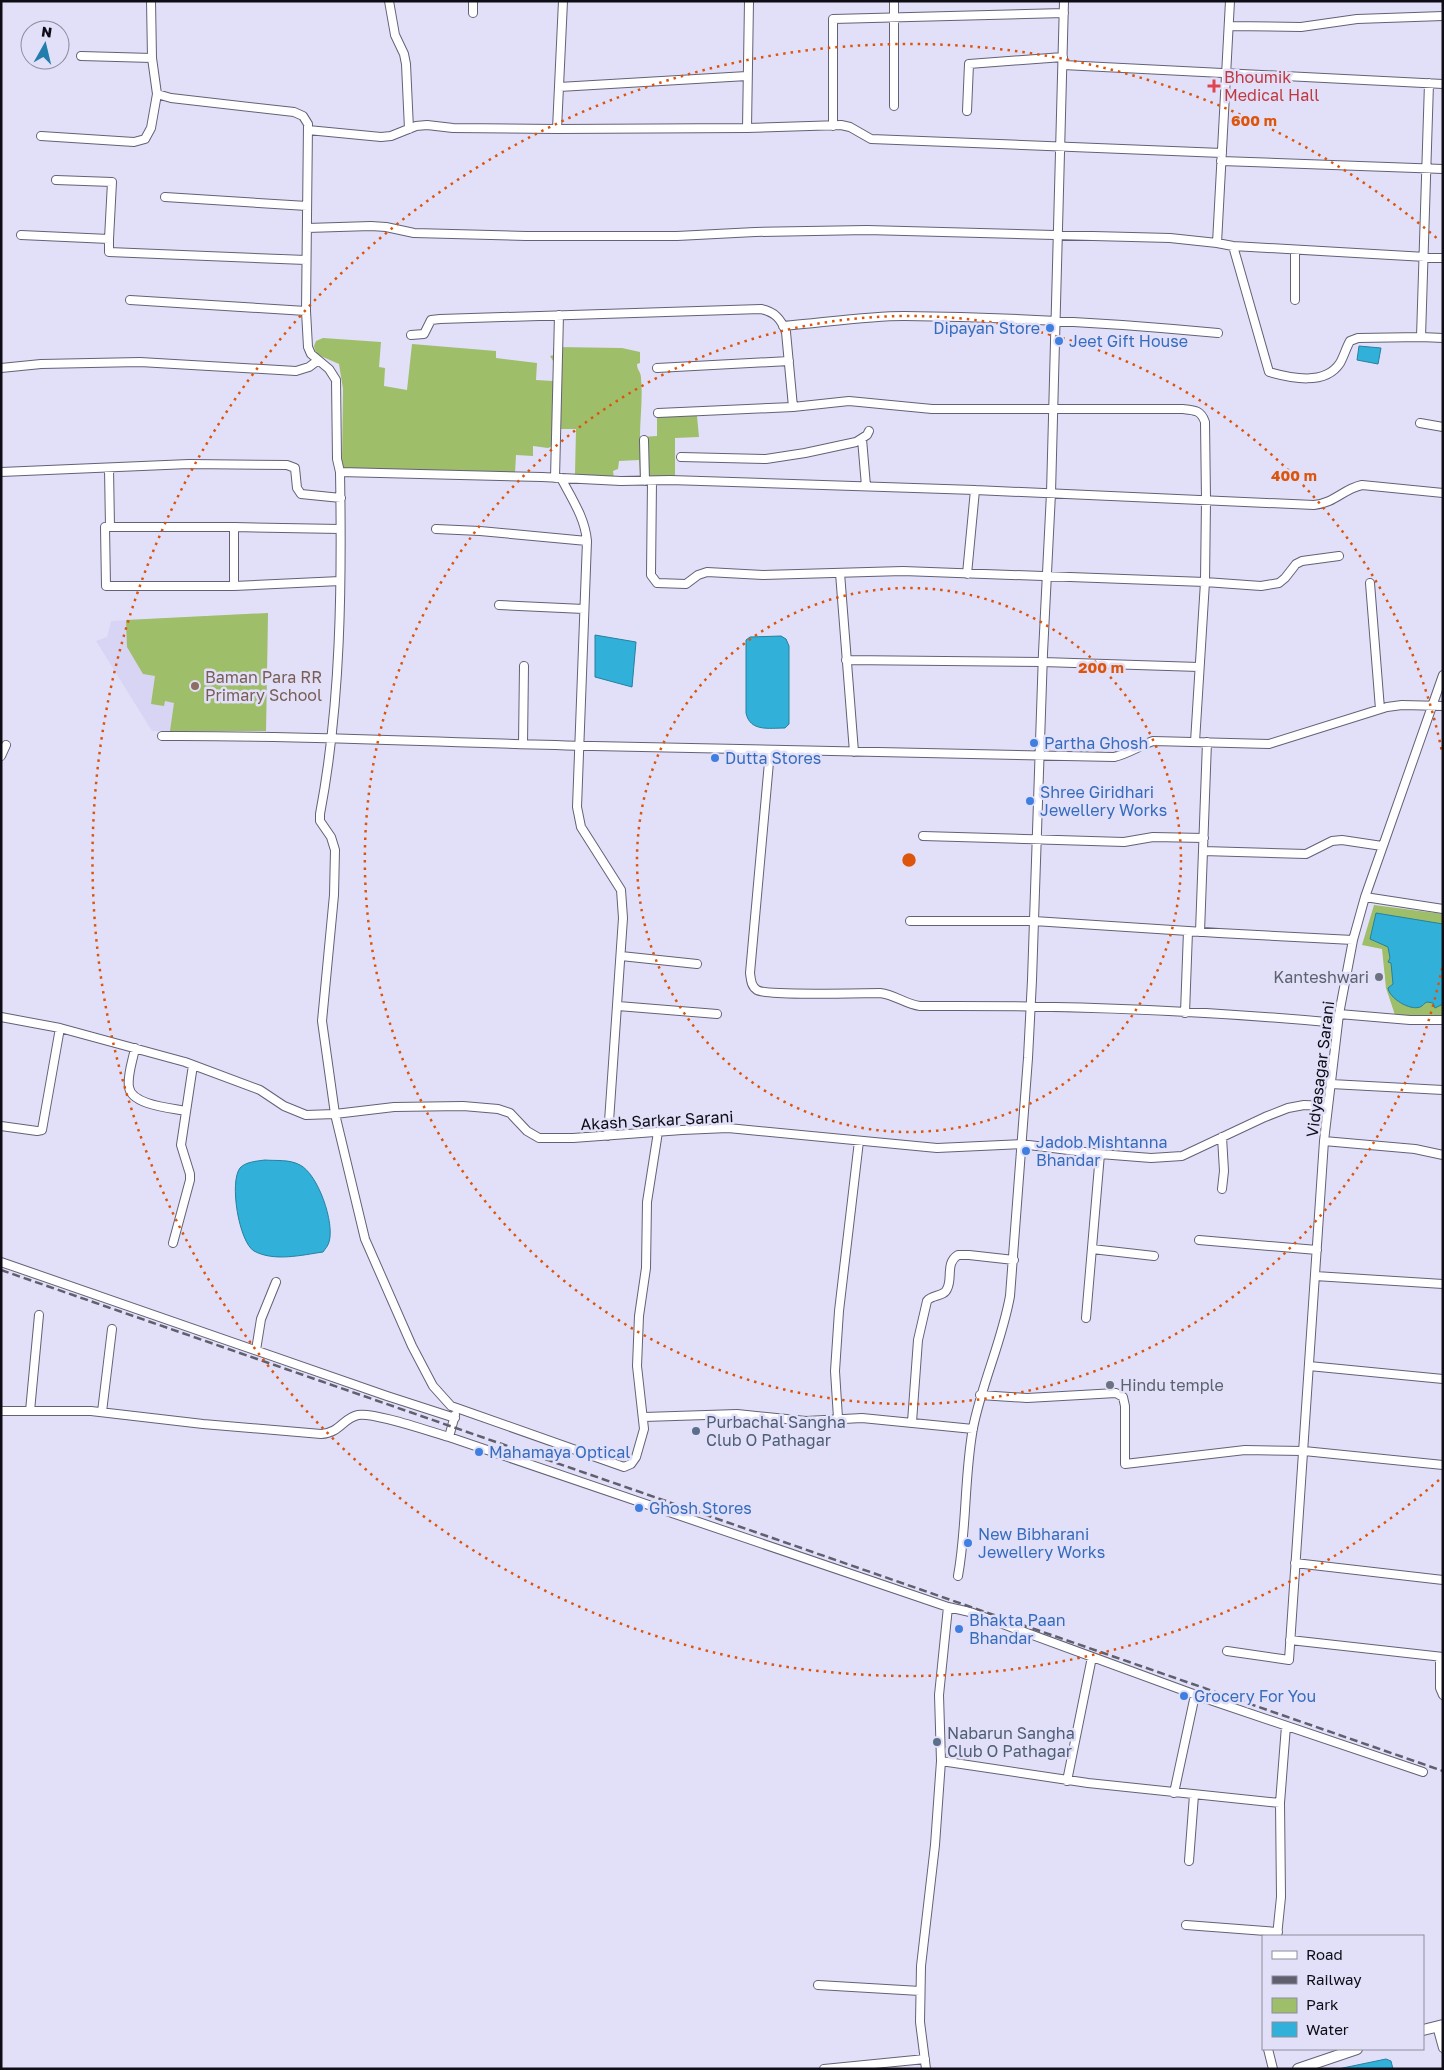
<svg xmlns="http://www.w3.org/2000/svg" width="1444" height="2070" font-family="'Golos Text',sans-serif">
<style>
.built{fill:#d7d4f4}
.green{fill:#9ebe69}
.water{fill:#31b1d9;stroke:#26809e}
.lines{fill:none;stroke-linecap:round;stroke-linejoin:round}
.minor-casing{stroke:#636176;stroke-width:10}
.tertiary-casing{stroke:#636176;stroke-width:12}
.minor{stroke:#fff;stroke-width:8}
.tertiary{stroke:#fff;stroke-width:10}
.rail{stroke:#605f6d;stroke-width:2.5;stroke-dasharray:8 4;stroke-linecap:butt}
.ring{fill:none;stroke:#dd550c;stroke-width:2.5;stroke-dasharray:2.5 5}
.health-dot{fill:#e0444e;stroke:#e2e0f9;stroke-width:2}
.shop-dot{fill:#3f7fe0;stroke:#e2e0f9;stroke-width:2}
.education-dot{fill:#8d6e63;stroke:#e2e0f9;stroke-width:2}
.worship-dot{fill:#6b7280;stroke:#e2e0f9;stroke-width:2}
.service-dot{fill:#5c6f8a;stroke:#e2e0f9;stroke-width:2}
.labels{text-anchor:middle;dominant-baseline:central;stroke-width:5;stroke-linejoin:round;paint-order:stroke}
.health-label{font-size:16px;fill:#be3a42;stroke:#e2e0f9;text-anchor:start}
.shop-label{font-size:16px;fill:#366cbe;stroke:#e2e0f9;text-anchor:start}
.education-label{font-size:16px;fill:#785e54;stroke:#e2e0f9;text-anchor:start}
.worship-label{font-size:16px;fill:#5b616d;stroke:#e2e0f9;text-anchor:end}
.street-label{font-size:16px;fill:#0e0d15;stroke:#e2e0f9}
.service-label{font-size:16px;fill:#4e5e75;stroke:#e2e0f9;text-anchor:start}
.centre{fill:#dd550c;stroke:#e2e0f9;stroke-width:2.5}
.ring-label{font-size:15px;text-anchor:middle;font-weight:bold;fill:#dd550c;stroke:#e2e0f9;stroke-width:5;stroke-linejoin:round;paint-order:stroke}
</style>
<rect width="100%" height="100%" fill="#e2e0f9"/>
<path class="built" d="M 268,613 L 266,731 L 152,731 L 96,641 L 107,637 L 111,621 Z"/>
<path class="green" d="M 323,338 L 381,342 L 379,367 L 385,368 L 384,386 L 407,390 L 412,344 L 496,351 L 496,358 L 537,363 L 536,380 L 553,381 L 555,364 L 550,356 L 554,355 L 553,349 L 556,347 L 622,348 L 640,352 L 640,363 L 637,364 C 637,370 641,372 641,378 C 643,398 640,418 640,437 L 657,436 L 657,417 L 697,416 L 699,437 L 675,438 L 675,479 L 640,478 L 639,460 L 619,461 L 618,469 L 613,471 L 614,478 L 581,478 L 581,475 L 575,474 L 576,429 L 558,429 L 558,444 L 548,448 L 533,446 L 533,456 L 516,455 L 515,473 L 344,469 L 342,462 L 343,389 L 339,364 L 316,354 L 314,346 L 316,341 Z
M 268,613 L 266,731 L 170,731 L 174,703 L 165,701 L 164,706 L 151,704 L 155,676 L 143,674 L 127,647 L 126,620 Z
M 1374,905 L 1443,914 L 1443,1016 L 1395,1015 L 1386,988 L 1382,949 L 1362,945 Z"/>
<path class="water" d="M 1359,346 L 1381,348 L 1378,364 L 1357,360 Z
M 595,635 L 636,642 L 632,687 L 595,677 Z
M 781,636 L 786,639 L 789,646 L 789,724 L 785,728 C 769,728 750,732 746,713 L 746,640 L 750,637 Z
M 1376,913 L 1443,924 L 1443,1004 L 1435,1008 L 1433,1003 L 1427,1002 C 1424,1003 1423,1006 1420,1007 C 1410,1011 1389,998 1388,988 L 1393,984 L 1391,963 L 1388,962 L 1390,958 L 1388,947 L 1370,939 Z
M 265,1160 C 276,1161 289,1159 300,1165 C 318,1174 335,1223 329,1242 C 328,1246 325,1249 323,1252 C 302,1255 274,1262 254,1251 C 239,1242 229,1182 240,1168 C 245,1162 257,1161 265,1160 Z
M 1386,2059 L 1391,2061 L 1393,2069 L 1338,2069 Z"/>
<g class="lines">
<defs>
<path id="minor" d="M 151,1 L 152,58 L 157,94 L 171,98 L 294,112 L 303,116 L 308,124 L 306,311 L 308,347 L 311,354 L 329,369 L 336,380 L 337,459 L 340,472 C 342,583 341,704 320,814 L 320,821 L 331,837 L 335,850 L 334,895 L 322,1021 L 335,1114 L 394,1107 L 463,1106 L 498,1109 L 510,1113 L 527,1131 L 539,1138 L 573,1138 L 682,1130 L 728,1128 L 937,1148 L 1021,1144 L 1100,1154 L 1086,1318
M 389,1 L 395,35 L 404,54 L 406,64 L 409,129
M 473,13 L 473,1
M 1229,26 L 1301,27 L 1357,19 L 1443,16
M 81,56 L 152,58
M 1063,65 L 1443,84
M 559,87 L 747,76
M 894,106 L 894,1
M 967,111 L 969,64 L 1063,57
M 833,126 L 833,19 L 1064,13
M 747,128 L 749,1
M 557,129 L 563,1
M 308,130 L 381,137 L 391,136 L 416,126 L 427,125 L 453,128 L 557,129 L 747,128 L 841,125 L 850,127 L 871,139 L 1222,153
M 41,136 L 134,142 L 145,139 L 151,128 L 157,94
M 1221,161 L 1443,169
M 56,180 L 112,182 L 109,239
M 165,197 L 307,206
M 307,228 L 371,226 L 386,227 L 414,233 L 526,236 L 677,236 L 755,232 L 867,230 L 1170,238 L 1217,243 L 1233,246 L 1443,258
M 21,235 L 109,239 L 109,252 L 306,260
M 1217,243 L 1230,1
M 1233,246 L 1269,372 C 1291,378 1325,386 1340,363 C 1344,356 1346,348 1350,341 L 1358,338 L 1421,337 L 1443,338
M 130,300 L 306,311
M 1295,300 L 1295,250
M 783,326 C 822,323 866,316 904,316 C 1009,317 1114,323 1218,333
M 411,335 L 424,334 L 431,320 L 440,319 L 761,309 C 775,312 781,319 786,332 L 793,407
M 1421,337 L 1429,83
M 1,368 L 41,364 L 140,362 L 296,371 L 309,367 L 317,361
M 657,368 L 789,361
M 658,413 L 793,407 L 849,401 L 932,409 L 1183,409 C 1194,410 1201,410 1205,422 L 1206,500 L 1205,582 L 1195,742
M 1420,423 L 1443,427
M 862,439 L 866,486
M 644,440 L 645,481
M 681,457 L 766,459 L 805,453 L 856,442 L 867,435 L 869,431
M 109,468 L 110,527
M 1,472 L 189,464 L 287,465 L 295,468 L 297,488 L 301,494 L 341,498
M 340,472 L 542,477 L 621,481 L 670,480 L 975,490 L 1314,505 C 1335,503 1343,489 1362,485 L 1443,493
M 555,478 L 559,315
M 561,478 C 572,499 585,518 587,541 L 577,807 L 581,827 L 621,890 L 623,918 L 608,1136
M 652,481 L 651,575 L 657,583 L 686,584 L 698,575 L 707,572 L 763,575 L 903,571 L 1205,582 L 1261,586 L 1279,583 L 1285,578 L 1296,564 L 1302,561 L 1339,556
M 234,527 L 234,586
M 340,529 L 234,527 L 105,527 L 106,586 L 234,586 L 340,581
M 436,529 L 480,531 L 587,541
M 840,573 L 854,752
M 967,574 L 975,490
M 1370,583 L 1380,709
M 499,605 L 584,609
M 846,660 L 1043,662 L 1199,667
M 162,736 C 306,735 449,743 593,746 C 766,751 940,752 1114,757 C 1128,754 1139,746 1153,741 L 1269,744 L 1387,707 L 1402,705 L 1443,706
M 523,744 L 524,666
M 770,751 L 750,973 C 751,980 751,986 757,990 C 766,996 863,993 880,993 C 896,995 905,1004 920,1006 C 1059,1005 1199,1010 1338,1023
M 1,756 L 6,745
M 923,836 L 1124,842 L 1153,837 L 1204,838
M 1203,851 L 1306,854 L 1332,841 L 1342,840 L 1382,846
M 1365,897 L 1443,909
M 910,921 L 1034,921 L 1219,933 L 1353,940
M 1200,932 L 1207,742
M 621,956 L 697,964
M 618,1006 L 717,1014
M 1185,1013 L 1188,931
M 1339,1014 L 1410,1020 L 1443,1020
M 1,1017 L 60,1028 L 185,1062 L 260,1090 L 284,1106 L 306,1115 L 335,1114 L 365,1239 L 412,1346 L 433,1386 L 451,1406 L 624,1467 L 631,1464 L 636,1457 L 644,1429 L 637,1366 L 639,1316 L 646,1268 L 647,1202 L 658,1132
M 135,1048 C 133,1060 127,1075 129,1087 C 131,1105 171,1108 186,1111
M 1331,1084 L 1443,1090
M 1,1126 L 37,1131 L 42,1130 L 60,1028
M 1222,1137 L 1224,1171 L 1222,1189
M 1324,1141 L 1415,1149 L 1443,1155
M 1100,1154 L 1151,1158 L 1182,1156 L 1265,1117 L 1288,1108 L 1304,1105 L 1328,1106
M 1199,1240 L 1317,1250
M 173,1243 L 190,1180 L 190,1174 L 181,1145 L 193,1065
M 1092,1249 L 1154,1256
M 1,1262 L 387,1396 L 455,1418
M 1315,1276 L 1443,1284
M 256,1350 L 261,1319 L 276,1282
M 1309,1366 L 1443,1379
M 980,1395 L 1027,1398 L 1116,1393 L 1123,1397 L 1125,1406 L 1125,1464 L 1245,1450 L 1304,1451 L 1443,1465
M 1,1411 L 91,1411 L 203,1424 L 321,1434 C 340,1433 343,1418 358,1415 C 375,1412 431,1432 449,1437 L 948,1607 L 970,1612 L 1207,1699 L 1423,1772
M 30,1411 L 39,1315
M 102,1412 L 112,1329
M 644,1417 L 737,1414 L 806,1421 L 862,1418 L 973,1429
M 838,1418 L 835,1371 L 839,1311 L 859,1141
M 912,1422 L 918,1340 L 927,1301 C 932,1294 944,1297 947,1289 C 953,1278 945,1263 958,1255 L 969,1255 L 1014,1260
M 449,1437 L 455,1415
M 1295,1563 L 1443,1580
M 958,1576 C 967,1527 964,1477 973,1428 C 982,1383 1002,1341 1010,1296 L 1028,1058 L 1032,980 L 1043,653 L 1051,493 L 1064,1
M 1290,1640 L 1443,1657
M 1227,1651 L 1289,1660 L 1324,1141 L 1339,1014 L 1353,940 L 1365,897 L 1443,675
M 1440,1657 L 1440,1688 L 1443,1695
M 941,1761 L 1088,1783 L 1280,1803
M 1067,1781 L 1092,1657
M 1174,1793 L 1195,1695
M 1189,1861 L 1194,1795
M 1186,1925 L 1278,1932
M 1277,1936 L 1281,1897 L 1280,1803 L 1286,1726
M 818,1985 L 920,1991
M 1437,2026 L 1443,2048
M 1268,2049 L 1273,2069
M 824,2069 L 925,2059
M 926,2069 L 920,2022 L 921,1966 L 935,1845 L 941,1761 L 939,1695 L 948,1607"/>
<path id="tertiary" d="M 1423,2030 L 1443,2025
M 1298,2069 L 1357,2049"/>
</defs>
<use href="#minor" class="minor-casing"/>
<use href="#tertiary" class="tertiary-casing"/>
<use href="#minor" class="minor"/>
<use href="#tertiary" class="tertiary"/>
<path class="rail" d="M 1,1270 L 1443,1771"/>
</g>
<g class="ring">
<circle cx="909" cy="860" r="272"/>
<path d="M1442 968A544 544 0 1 1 1442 752"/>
<path d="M1439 1480A816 816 0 1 1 1439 240"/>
</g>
<path class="health-dot" d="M1211.5 78.5h5v5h5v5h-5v5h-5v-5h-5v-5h5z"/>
<g class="shop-dot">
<circle cx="1050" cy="328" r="5"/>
<circle cx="1059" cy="341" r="5"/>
<circle cx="1034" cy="743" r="5"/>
<circle cx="715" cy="758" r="5"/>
<circle cx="1030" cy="801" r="5"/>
<circle cx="1026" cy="1151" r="5"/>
<circle cx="479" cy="1452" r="5"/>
<circle cx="639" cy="1508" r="5"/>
<circle cx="968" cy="1543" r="5"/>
<circle cx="959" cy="1629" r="5"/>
<circle cx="1184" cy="1696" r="5"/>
</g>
<circle class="education-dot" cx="195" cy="686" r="5"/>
<g class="worship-dot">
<circle cx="1379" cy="977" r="5"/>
<circle cx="1110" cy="1385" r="5"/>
</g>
<g class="service-dot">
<circle cx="696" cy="1431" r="5"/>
<circle cx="937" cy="1742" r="5"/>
</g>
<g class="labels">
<g class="health-label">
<text x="1224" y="77">Bhoumik<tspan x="1224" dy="18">Medical Hall</tspan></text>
</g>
<g class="shop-label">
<text x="1040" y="328" text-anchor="end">Dipayan Store</text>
<text x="1069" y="341">Jeet Gift House</text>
<text x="1044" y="743">Partha Ghosh</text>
<text x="725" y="758">Dutta Stores</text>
<text x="1040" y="792">Shree Giridhari<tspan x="1040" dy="18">Jewellery Works</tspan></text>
<text x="1036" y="1142">Jadob Mishtanna<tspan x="1036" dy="18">Bhandar</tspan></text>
<text x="489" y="1452">Mahamaya Optical</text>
<text x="649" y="1508">Ghosh Stores</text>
<text x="978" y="1534">New Bibharani<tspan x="978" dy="18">Jewellery Works</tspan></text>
<text x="969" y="1620">Bhakta Paan<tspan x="969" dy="18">Bhandar</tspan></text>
<text x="1194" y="1696">Grocery For You</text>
</g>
<g class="education-label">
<text x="205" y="677">Baman Para RR<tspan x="205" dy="18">Primary School</tspan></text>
</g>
<g class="worship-label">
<text x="1369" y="977">Kanteshwari</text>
<text x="1120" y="1385" text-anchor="start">Hindu temple</text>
</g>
<g class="street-label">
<text transform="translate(1320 1069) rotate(-83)">Vidyasagar Sarani</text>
<text transform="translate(657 1120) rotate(-3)">Akash Sarkar Sarani</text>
</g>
<g class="service-label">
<text x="706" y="1422">Purbachal Sangha<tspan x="706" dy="18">Club O Pathagar</tspan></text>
<text x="947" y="1733">Nabarun Sangha<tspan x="947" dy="18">Club O Pathagar</tspan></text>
</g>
</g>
<circle cx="909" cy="860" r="8" class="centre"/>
<g class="ring-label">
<text x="1254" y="126">600 m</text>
<text x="1294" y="481">400 m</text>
<text x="1101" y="673">200 m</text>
</g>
<rect width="1444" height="2070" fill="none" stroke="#0e0d15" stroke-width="5"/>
<rect x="1262" y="1935" width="162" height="115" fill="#e2e0f9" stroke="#8d8c9e"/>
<rect x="1272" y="1951" width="25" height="8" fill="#ffffff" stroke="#8d8c9e"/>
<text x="1306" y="1960" font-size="15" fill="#0e0d15">Road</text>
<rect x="1272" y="1976" width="25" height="8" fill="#605f6d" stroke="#8d8c9e"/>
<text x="1306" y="1985" font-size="15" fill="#0e0d15">Railway</text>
<rect x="1272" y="1998" width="25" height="15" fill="#9ebe69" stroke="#8d8c9e"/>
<text x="1306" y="2010" font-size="15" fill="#0e0d15">Park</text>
<rect x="1272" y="2022" width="25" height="15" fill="#31b1d9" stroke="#8d8c9e"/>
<text x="1306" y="2035" font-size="15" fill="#0e0d15">Water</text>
<g transform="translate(45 45) rotate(8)"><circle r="24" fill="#e2e0f9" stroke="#8d8c9e"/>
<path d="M0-4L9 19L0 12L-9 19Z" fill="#247eac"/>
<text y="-8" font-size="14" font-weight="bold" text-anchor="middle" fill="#0e0d15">N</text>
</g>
</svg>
